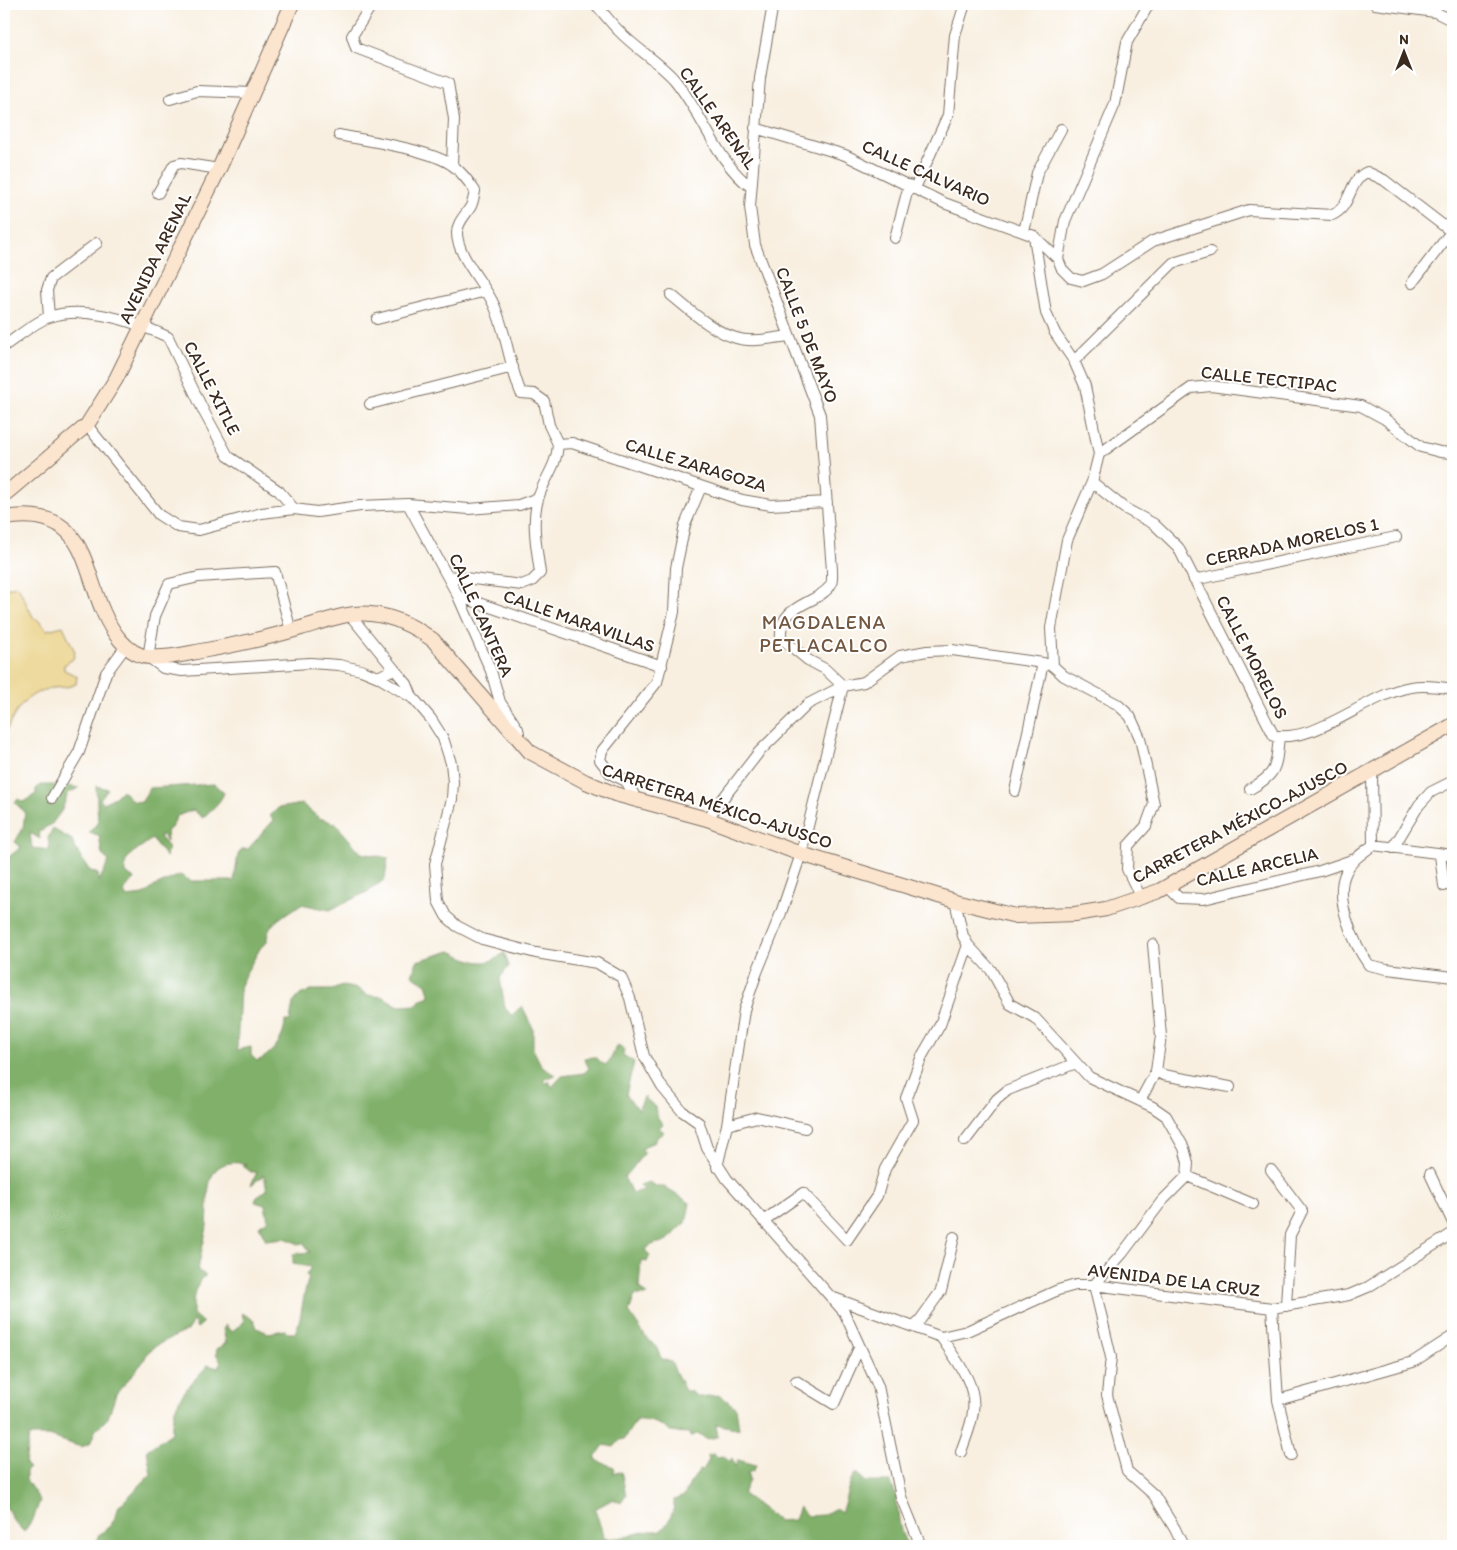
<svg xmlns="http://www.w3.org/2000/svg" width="1457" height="1550" font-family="Itim,sans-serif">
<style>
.forest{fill:#80b06a;stroke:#5e6d44}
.sand{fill:#eeda9e;stroke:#94825e}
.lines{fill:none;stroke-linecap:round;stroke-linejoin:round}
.street-casing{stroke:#7d6f62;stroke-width:12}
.secondary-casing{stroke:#7d6f62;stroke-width:16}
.street{stroke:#fff;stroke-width:10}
.secondary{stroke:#fce5cf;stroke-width:14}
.labels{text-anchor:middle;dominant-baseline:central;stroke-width:4;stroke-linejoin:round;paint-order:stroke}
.street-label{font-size:18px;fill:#3b2a1e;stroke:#fff}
.quarter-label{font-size:20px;letter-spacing:1px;fill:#735841;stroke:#fff}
</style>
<rect width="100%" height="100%" fill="#fff"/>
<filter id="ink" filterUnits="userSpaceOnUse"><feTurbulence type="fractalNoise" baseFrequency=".02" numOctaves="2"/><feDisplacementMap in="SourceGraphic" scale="10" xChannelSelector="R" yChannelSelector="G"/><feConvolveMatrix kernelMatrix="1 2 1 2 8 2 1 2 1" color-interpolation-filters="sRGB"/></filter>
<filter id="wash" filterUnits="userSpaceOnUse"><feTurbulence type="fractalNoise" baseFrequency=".0096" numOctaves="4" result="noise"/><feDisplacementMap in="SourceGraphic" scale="20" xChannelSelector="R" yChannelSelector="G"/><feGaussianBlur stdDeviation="1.12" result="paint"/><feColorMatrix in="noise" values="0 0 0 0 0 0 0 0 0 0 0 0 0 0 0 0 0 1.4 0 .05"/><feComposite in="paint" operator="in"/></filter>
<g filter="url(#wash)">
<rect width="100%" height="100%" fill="#f8efe0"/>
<path class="forest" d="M 214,784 L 224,793 C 219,805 211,809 203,818 L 193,810 L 177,816 L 171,828 L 166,831 L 167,841 L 161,834 L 160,837 L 168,846 L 166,857 L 152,839 L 131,854 L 125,863 L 126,873 L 134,879 L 124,891 L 126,897 L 144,895 L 155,886 L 180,875 L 191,881 L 234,881 L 238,855 L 242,849 L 248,849 L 274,820 L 270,816 L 278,808 L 302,804 L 319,818 L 335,823 L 361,853 L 388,858 L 385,879 L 369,891 L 330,910 L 301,904 C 287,915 266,921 267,942 L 261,947 L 246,973 L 240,988 L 237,1050 L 251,1047 L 251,1055 L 257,1061 C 272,1055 285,1038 285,1021 L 290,1021 L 293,1003 L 300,995 L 311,990 L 332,990 L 342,986 L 359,989 L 367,995 L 383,997 L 399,1006 L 417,1005 L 420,1000 L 430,996 L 426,984 L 412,975 L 417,961 L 451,951 C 469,960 488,970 504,952 L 509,966 L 500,978 L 505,1008 L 512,1015 L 522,1006 L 533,1028 L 533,1049 L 542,1067 L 555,1075 L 544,1080 L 547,1084 L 549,1081 L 552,1087 L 562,1076 L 584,1073 L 589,1068 L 584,1058 L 594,1057 L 605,1065 L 610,1060 L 618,1045 L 624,1049 L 623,1055 L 634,1062 L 626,1094 L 638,1110 L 644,1097 L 655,1107 L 658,1118 L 663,1124 L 659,1128 L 664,1132 L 655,1139 L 655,1142 L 647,1145 L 642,1150 L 645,1153 C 636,1161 634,1169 624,1177 L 632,1193 L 644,1190 L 640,1185 L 649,1182 L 658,1187 L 664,1187 L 690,1203 L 686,1223 C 678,1227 675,1236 667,1240 C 658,1245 655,1241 645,1250 L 650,1255 L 647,1262 L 641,1261 L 639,1287 L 647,1295 L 635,1295 L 629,1312 L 647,1339 L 656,1346 L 661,1358 L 671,1362 L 685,1391 L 690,1391 L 698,1397 L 720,1395 L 736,1408 L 739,1429 L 716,1424 L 718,1437 L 706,1439 L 698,1433 L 691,1437 L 690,1433 L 670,1432 C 664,1424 646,1419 636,1420 L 624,1439 L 620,1440 L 614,1447 L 604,1445 L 595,1458 L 600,1462 L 614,1467 L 613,1473 L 621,1472 C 624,1480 623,1487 627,1494 L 621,1503 L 613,1499 L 595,1509 L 604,1538 C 624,1541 639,1529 660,1531 C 669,1524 675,1510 674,1500 L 684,1496 L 690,1483 L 700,1470 L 703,1470 L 709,1460 L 708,1455 L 714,1454 L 716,1457 L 724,1456 L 730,1462 L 732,1459 L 735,1467 L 738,1460 L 756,1465 L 754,1470 L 748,1473 L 749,1480 L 743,1494 L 779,1521 L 794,1520 L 799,1507 L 807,1516 L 823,1515 L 836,1508 L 841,1512 C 847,1499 847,1483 856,1473 L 866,1482 L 890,1482 C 903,1503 893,1527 909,1546 L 95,1546 L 99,1535 L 111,1525 L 116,1516 L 119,1506 L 151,1474 L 147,1450 L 172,1433 C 170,1402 189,1386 208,1365 L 218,1368 L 221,1361 L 216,1354 L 217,1349 L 226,1343 L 223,1329 L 226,1325 L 231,1332 L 244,1322 L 242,1313 L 254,1320 L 257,1328 L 268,1333 L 285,1330 L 288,1333 L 295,1333 C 303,1315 302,1296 309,1278 L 306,1275 L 311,1267 L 293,1264 L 293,1254 L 310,1252 L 304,1243 L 299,1244 L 285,1238 L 266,1240 L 259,1226 L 268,1220 L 265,1205 L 255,1202 L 257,1196 L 267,1190 L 264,1175 L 251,1185 L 257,1172 L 251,1172 L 243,1166 L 247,1164 C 196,1154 212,1204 206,1232 C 203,1245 200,1257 198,1271 L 206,1275 C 193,1287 193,1297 193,1314 L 203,1323 L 197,1328 L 193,1320 L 188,1330 L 159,1344 L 148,1352 L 143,1362 L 116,1394 L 108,1418 L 95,1431 L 90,1444 L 81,1447 L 49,1436 L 29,1436 L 25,1464 L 29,1468 L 26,1471 L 26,1480 L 40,1500 L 34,1517 L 24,1532 L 13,1520 L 7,1508 L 4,1508 L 4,1017 L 8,998 L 4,996 L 6,992 L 4,975 L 4,866 L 10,856 L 21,847 L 15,842 L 23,828 L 25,812 L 15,803 L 18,799 L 23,802 L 36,794 L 36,789 L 40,785 L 62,785 L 79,788 L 68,793 L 62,810 L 51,825 L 46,827 L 42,831 L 38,831 L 40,839 L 30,833 L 32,848 L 50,850 L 48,838 L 53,829 L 72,840 C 76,852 83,859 89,870 L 98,874 L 99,881 L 109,861 L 102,855 L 99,835 L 89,833 L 98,822 L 96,786 L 108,789 L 100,799 L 103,803 L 115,797 L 122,790 L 133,801 L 142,802 L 149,788 Z"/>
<path class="sand" d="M 18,586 L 34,619 L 37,619 L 47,630 L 63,626 L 75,652 L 73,659 L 64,665 L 64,670 L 77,676 L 76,684 C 68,688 61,687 53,688 C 25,692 14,713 4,736 L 4,588 Z"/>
</g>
<g filter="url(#ink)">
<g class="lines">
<defs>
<path id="street" d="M 372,4 L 352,36 L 356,48 L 448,83 L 454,119 L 452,164
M 595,4 C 603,12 610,22 618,30 C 635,48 656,60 673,78 C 701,110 717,163 751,187
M 773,4 L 760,78 L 750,207 L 755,245 L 820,415 L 832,570 C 832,575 833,582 830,586 C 818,604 778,604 781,638 L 808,660 L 825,669 L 843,686
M 1375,4 L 1435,12 L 1453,21
M 170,99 L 197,91 L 254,93
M 755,128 L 845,155 L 944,203 L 1034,236 L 1058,259 L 1062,269 L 1071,278 L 1083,281 L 1102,274 L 1153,241 L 1249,210 L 1332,215 C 1352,207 1348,180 1367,172 L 1384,180 L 1453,233
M 339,135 C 369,141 428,149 452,165 C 462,172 469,182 475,191 C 474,196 473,202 471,206 C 466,215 457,222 457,233 C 457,256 485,284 494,305 C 507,334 509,365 521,393 L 534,394 L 544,401 L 549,425 L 558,444
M 915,188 L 948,115 L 955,35 L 965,4
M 158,193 L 174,165 L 181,163 L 219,169
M 1024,232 L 1037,173 L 1061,129
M 1034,236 L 1046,313 L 1055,333 L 1074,361 L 1085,386 L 1099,454
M 895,238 L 909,185
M 1058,259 L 1065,221 L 1115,104 L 1127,42 L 1149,4
M 1412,283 L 1451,232
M 671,295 C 690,310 712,331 736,338 C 752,343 773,338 789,336
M 49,317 L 47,290 L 51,278 L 97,243
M 377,319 L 486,291
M 4,346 C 18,337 33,323 49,317 C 86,305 135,322 168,337 L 204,412 L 228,456 L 279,491 L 294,509
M 1074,361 L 1173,263 L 1210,252
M 370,404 L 513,367
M 87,425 L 159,515 L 178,527 L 199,530 L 262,513 L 294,509 L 317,512 L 360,506 L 408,504 L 469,509 L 519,505 L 538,498
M 558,444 L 572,443 L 742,500 L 771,505 L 827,502
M 1092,482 L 1124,508 L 1154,524 L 1178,547 L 1274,736 C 1322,741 1365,695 1411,687 C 1423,685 1441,687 1453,689
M 408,504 L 458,596 L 491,671 L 500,702 L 518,729 L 519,734
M 448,576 L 522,585 L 532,581 L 540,573 C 537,549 531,523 538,499 C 544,478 557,467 558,444
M 1194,580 L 1396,537
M 458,596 L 662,666
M 350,615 L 394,669 L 378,677
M 291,631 L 275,572 L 199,577 L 169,584 L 155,616 L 148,657 L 163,668 L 182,671 L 310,663 L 339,665 L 361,670 L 378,677 L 414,699 L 431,719 L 443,738 L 451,763 L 453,782 L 452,799 L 435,864 L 438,901 L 446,916 L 457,926 L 482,939 L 536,953 L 597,963 L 621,977 L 630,998 L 644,1056 L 662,1087 L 682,1111 L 699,1123 L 707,1148 L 727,1179 L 844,1312 L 878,1386 L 901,1497 L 921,1546
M 1053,666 L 1051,628 L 1067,540 L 1092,482 L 1099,454 L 1191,388 L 1211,386 L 1361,406 L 1385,419 L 1421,447 L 1440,452 L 1453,453
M 394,669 L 407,684 L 413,699
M 1372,772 L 1373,845
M 1250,789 C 1278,774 1276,766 1279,736
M 1015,791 L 1043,663
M 52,798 L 79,752 L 106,673 L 126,646
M 638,802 L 626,781 L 611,774 L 600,760 L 602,751 L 657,682 L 674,612 L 676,568 L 685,525 L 701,487
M 707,819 L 759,752 L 808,704 L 843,686 L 864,682 L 900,656 L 927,651 L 952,650 L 1043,663 L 1053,666 L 1064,676 L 1117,704 L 1130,716 L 1140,738 L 1154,804 L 1146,826 L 1128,846 L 1127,869 L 1141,898
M 1373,845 C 1363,853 1351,860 1346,872 C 1333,898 1354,944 1369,965 L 1387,969 L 1453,977
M 1373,845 L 1453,855
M 1393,848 L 1419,805 L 1431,792 L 1453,781
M 1440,855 L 1444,886
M 1168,887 L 1179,898 L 1204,899 L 1237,891 L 1320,871 L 1355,859
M 955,901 L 963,936 L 968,945 L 991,970 L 1010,1004 L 1035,1018 L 1089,1077 L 1153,1107 L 1166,1116 L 1184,1148 L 1188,1163 L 1187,1176 L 1162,1201 L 1122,1254 L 1094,1285 L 1111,1357 L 1107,1395 L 1127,1471 L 1154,1495 L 1175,1529 L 1183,1546
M 1156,1071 L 1163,1075 L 1230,1087
M 1140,1101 L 1156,1071 L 1161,1036 L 1153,944
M 727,1125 L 757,1117 L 805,1128
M 965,1141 L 997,1099 L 1008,1090 L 1076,1063
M 717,1167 L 727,1125 L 744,1010 L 757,972 L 781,913 L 801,854 L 843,686
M 1271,1170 L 1302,1211 L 1290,1235 L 1286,1306
M 1430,1174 L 1453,1223
M 1187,1176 L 1253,1204
M 763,1221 L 803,1193 L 847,1240 L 877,1196 L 885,1169 L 913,1120 L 906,1098 L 922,1056 L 940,1025 L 968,945
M 831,1297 L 941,1337 L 967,1331 L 1058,1290 L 1076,1285 L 1094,1285 L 1272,1308 L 1349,1295 L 1368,1287 L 1453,1233
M 1272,1308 L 1278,1400 L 1291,1455
M 915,1327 L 941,1291 L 954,1237
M 941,1337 C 955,1359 977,1383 973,1411 C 972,1425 965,1439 961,1452
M 796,1381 L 834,1404 L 859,1348
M 1278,1400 L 1413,1362 L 1453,1336"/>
<path id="secondary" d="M 4,495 L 87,425 L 116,379 L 219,169 L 292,4
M 4,518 C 100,502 78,590 120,640 C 127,648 137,656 149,657 C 165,659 185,654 201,651 C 235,645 268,638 301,628 C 323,622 348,611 371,614 C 394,616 415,627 433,640 L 530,752 L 586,782 L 615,794 L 707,819 L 801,854 L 955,901 L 1016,916 L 1075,914 L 1106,909 L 1159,891 L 1453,725"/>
</defs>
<use href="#street" class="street-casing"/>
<use href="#secondary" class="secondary-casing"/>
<use href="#street" class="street"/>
<use href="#secondary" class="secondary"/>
</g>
</g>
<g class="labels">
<g class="street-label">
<text transform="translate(718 118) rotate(55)">CALLE ARENAL</text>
<text transform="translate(926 173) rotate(24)">CALLE CALVARIO</text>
<text transform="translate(155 258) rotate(-64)">AVENIDA ARENAL</text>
<text transform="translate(807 335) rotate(69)">CALLE 5 DE MAYO</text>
<text transform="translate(1269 379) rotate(6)">CALLE TECTIPAC</text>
<text transform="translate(212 388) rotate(63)">CALLE XITLE</text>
<text transform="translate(696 465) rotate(17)">CALLE ZARAGOZA</text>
<text transform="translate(1292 542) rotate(-12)">CERRADA MORELOS 1</text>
<text transform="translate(481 615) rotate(66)">CALLE CANTERA</text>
<text transform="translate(579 621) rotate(19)">CALLE MARAVILLAS</text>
<text transform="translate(1252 657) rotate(63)">CALLE MORELOS</text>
<text transform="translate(717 806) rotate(18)">CARRETERA MÉXICO-AJUSCO</text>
<text transform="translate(1240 822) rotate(-28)">CARRETERA MÉXICO-AJUSCO</text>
<text transform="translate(1257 867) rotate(-13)">CALLE ARCELIA</text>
<text transform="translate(1174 1280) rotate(7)">AVENIDA DE LA CRUZ</text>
</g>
<g class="quarter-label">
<text x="824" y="622">MAGDALENA<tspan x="824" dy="23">PETLACALCO</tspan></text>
</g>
</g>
<rect width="1457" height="1550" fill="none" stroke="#fff" stroke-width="20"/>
<g transform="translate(1404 52)" stroke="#ffffff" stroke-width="4" paint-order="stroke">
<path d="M0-4L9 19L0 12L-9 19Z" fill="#3b2a1e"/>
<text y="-8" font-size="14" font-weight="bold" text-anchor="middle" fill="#3b2a1e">N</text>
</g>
</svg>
